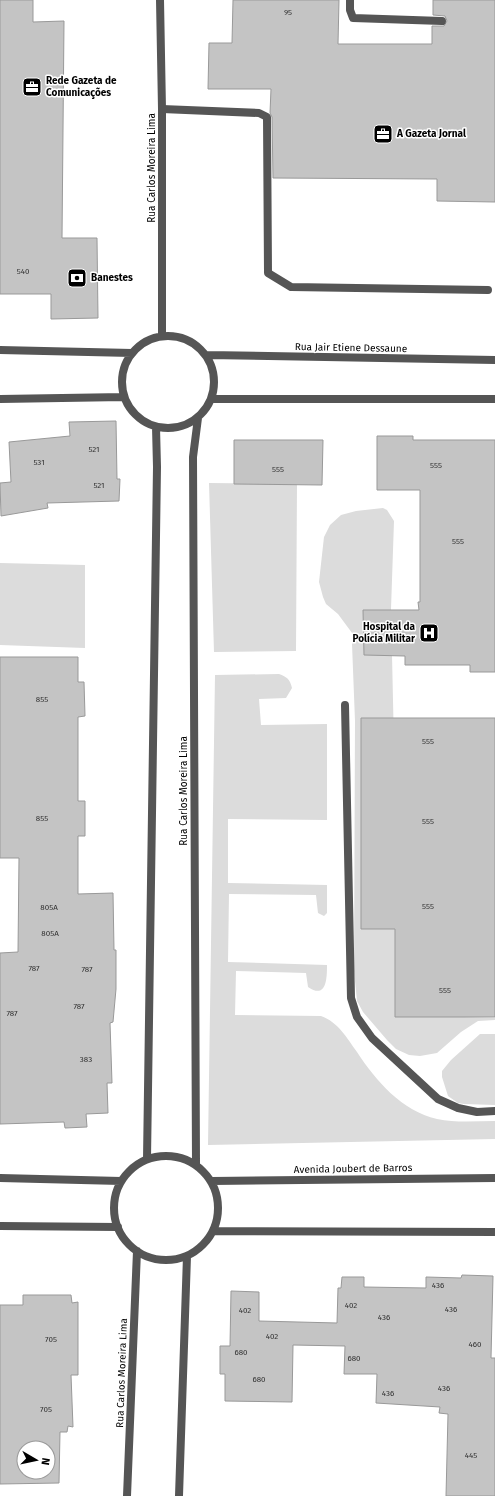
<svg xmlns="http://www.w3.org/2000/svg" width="495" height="1496" font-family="'Fira Sans',sans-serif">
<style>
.green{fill:#dcdcdc}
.building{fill:#c4c4c4;stroke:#999;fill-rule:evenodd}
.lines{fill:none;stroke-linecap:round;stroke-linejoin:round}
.lane{stroke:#555;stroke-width:8}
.street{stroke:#555;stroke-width:8}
.labels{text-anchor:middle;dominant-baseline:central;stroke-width:3;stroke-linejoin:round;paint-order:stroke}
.number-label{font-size:8px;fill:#313131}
.poi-label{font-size:10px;font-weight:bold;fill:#000;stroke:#fff;text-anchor:start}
.street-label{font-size:10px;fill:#000;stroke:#fff}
</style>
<rect width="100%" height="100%" fill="#fff"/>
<path class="green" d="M 209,483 L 297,484 L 296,651 L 214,652 Z
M 383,508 L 387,510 L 394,521 L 391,609 L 398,929 L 398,1015 L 495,1018 L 495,1020 L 478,1021 L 461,1032 L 437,1053 L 420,1056 L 409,1055 L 396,1049 L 387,1040 L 363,1012 L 357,1001 L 354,971 L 355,721 L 352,644 L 355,637 L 338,614 L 326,604 L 323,597 L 319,582 L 324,537 L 330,525 L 341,515 L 356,511 Z
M 0,563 L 85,565 L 85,648 L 0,645 Z
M 279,674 C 287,677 290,679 292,688 L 286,698 L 259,699 L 261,725 L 327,724 L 327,820 L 228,819 L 228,883 L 327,885 L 327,913 L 324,916 L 318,913 L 316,895 L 229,894 L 228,962 L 327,965 C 327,977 327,1000 308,987 L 306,973 L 236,971 L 235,1015 L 321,1016 C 338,1022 347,1038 357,1052 C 376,1081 402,1111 437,1119 C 456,1123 476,1121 495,1121 L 495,1139 L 208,1145 L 215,675 Z
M 480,1034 L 495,1034 L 495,1105 L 464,1104 L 458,1103 L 448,1096 L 442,1077 L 442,1071 L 451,1060 Z"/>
<path class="building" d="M 0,0 L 33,0 L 33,22 L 64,21 L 62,238 L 97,238 L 98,318 L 51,319 L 51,294 L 0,294 Z
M 233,0 L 339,0 L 338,44 L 432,44 L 432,26 L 444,26 L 447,21 L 445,16 L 433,15 L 433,0 L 495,0 L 495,202 L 437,201 L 437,179 L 273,178 L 272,117 L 270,113 L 271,89 L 208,89 L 209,43 L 232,43 Z
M 116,421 L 117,479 L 120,479 L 119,501 L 47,503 L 48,508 L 1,516 L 0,483 L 11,482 L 9,442 L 70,436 L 69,422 Z
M 377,436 L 413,436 L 413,440 L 495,440 L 495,672 L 470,672 L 470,665 L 405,665 L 405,656 L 364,655 L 363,610 L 419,610 L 418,602 L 420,602 L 420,490 L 377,490 Z
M 234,440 L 323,440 L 322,485 L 234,484 Z
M 0,657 L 78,657 L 78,682 L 84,682 L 85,716 L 78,717 L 78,801 L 85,801 L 85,836 L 78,836 L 78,894 L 113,893 L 114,950 L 116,950 L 116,989 L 113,1022 L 110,1023 L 112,1083 L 107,1083 L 108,1113 L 86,1114 L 87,1127 L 65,1128 L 64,1122 L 0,1124 L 0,953 L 18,952 L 19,858 L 0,858 Z
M 361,718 L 495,718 L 495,1017 L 395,1017 L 395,929 L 361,929 Z
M 462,1275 L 493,1276 L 491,1358 L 495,1358 L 495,1496 L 446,1496 L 448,1414 L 439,1413 L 440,1407 L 376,1403 L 377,1374 L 344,1374 L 345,1346 L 293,1345 L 292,1402 L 225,1401 L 225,1374 L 220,1374 L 220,1346 L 230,1346 L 231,1291 L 259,1292 L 259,1321 L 337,1323 L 338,1288 L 341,1288 L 342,1277 L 364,1277 L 364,1287 L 426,1288 L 426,1277 L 461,1278 Z
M 23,1295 L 71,1295 L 72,1303 L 78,1302 L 78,1375 L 71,1375 L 73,1427 L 68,1426 L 67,1432 L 60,1432 L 59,1483 L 0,1484 L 0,1305 L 23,1305 ZM 24,1448 L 48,1448 L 48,1472 L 24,1472 Z"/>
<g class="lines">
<path class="lane" d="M 350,0 L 350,10 L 353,18 L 442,21
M 162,109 L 259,113 L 267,117 L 268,273 L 291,287 L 488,290
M 345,705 L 351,998 L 357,1017 L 372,1038 L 438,1099 L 458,1108 L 477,1112 L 495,1111"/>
<path class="street" d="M 160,0 L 162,109 L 162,335
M122 382a46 46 0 1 1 92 0a46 46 0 1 1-92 0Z
M 0,350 L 132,353
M 207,355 L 495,360
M 0,399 L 124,397
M 211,399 L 495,399
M114 1208a52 52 0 1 1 104 0a52 52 0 1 1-104 0Z
M 147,1159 L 157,467 L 156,427
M 196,1164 L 193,457 L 198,418
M 0,1178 L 121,1181
M 212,1181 L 495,1178
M 0,1226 L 118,1227
M 214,1231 L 495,1232
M 127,1496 L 137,1251
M 179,1496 L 187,1256"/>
</g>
<defs>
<symbol id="office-square" viewBox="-11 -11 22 22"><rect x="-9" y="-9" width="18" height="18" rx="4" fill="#000" stroke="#fff"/><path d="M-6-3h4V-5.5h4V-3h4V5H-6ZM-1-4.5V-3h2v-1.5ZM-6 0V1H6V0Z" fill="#fff"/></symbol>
<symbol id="bank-square" viewBox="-11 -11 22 22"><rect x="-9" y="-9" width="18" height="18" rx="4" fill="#000" stroke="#fff"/><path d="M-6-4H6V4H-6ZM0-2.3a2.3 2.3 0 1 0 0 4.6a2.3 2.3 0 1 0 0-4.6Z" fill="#fff"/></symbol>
<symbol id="hospital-square" viewBox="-11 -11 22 22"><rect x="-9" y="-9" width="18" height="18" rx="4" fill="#000" stroke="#fff"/><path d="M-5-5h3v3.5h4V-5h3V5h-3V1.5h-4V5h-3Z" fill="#fff"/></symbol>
</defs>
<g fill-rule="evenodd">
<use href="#office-square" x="21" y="76" width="22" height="22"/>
<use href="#office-square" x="372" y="123" width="22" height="22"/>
<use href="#bank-square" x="66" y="267" width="22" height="22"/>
<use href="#hospital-square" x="418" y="622" width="22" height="22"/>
</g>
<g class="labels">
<g class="number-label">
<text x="288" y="12">95</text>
<text x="23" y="271">540</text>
<text x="94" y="449">521</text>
<text x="39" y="462">531</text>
<text x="436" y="465">555</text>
<text x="278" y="469">555</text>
<text x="99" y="485">521</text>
<text x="458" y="541">555</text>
<text x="42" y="699">855</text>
<text x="428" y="741">555</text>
<text x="42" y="818">855</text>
<text x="428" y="821">555</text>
<text x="428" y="906">555</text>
<text x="49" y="907">805A</text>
<text x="50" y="933">805A</text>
<text x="34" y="968">787</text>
<text x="87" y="969">787</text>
<text x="445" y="990">555</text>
<text x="79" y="1006">787</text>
<text x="12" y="1013">787</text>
<text x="86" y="1059">383</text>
<text x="438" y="1285">436</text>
<text x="351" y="1305">402</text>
<text x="451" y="1309">436</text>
<text x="245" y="1310">402</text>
<text x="384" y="1317">436</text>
<text x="272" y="1336">402</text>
<text x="51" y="1339">705</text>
<text x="475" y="1344">460</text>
<text x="241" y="1352">680</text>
<text x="354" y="1358">680</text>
<text x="259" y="1379">680</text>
<text x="444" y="1388">436</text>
<text x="388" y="1393">436</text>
<text x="46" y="1409">705</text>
<text x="471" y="1455">445</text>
</g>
<g class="poi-label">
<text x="46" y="81">Rede Gazeta de<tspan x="46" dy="12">Comunicações</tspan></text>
<text x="397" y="134">A Gazeta Jornal</text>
<text x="91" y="278">Banestes</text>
<text x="415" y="627" text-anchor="end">Hospital da<tspan x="415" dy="12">Polícia Militar</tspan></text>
</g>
<g class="street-label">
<text transform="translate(152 168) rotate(-90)">Rua Carlos Moreira Lima</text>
<text transform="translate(351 348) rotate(1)">Rua Jair Etiene Dessaune</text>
<text transform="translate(184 791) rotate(-90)">Rua Carlos Moreira Lima</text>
<text transform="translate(353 1169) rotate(-1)">Avenida Joubert de Barros</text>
<text transform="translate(122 1373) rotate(-88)">Rua Carlos Moreira Lima</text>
</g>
</g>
<g transform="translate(36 1460) rotate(99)"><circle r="19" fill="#ffffff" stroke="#999999"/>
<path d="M0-3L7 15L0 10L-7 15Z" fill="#000000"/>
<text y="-6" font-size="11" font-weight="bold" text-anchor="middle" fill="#000000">N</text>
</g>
</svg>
